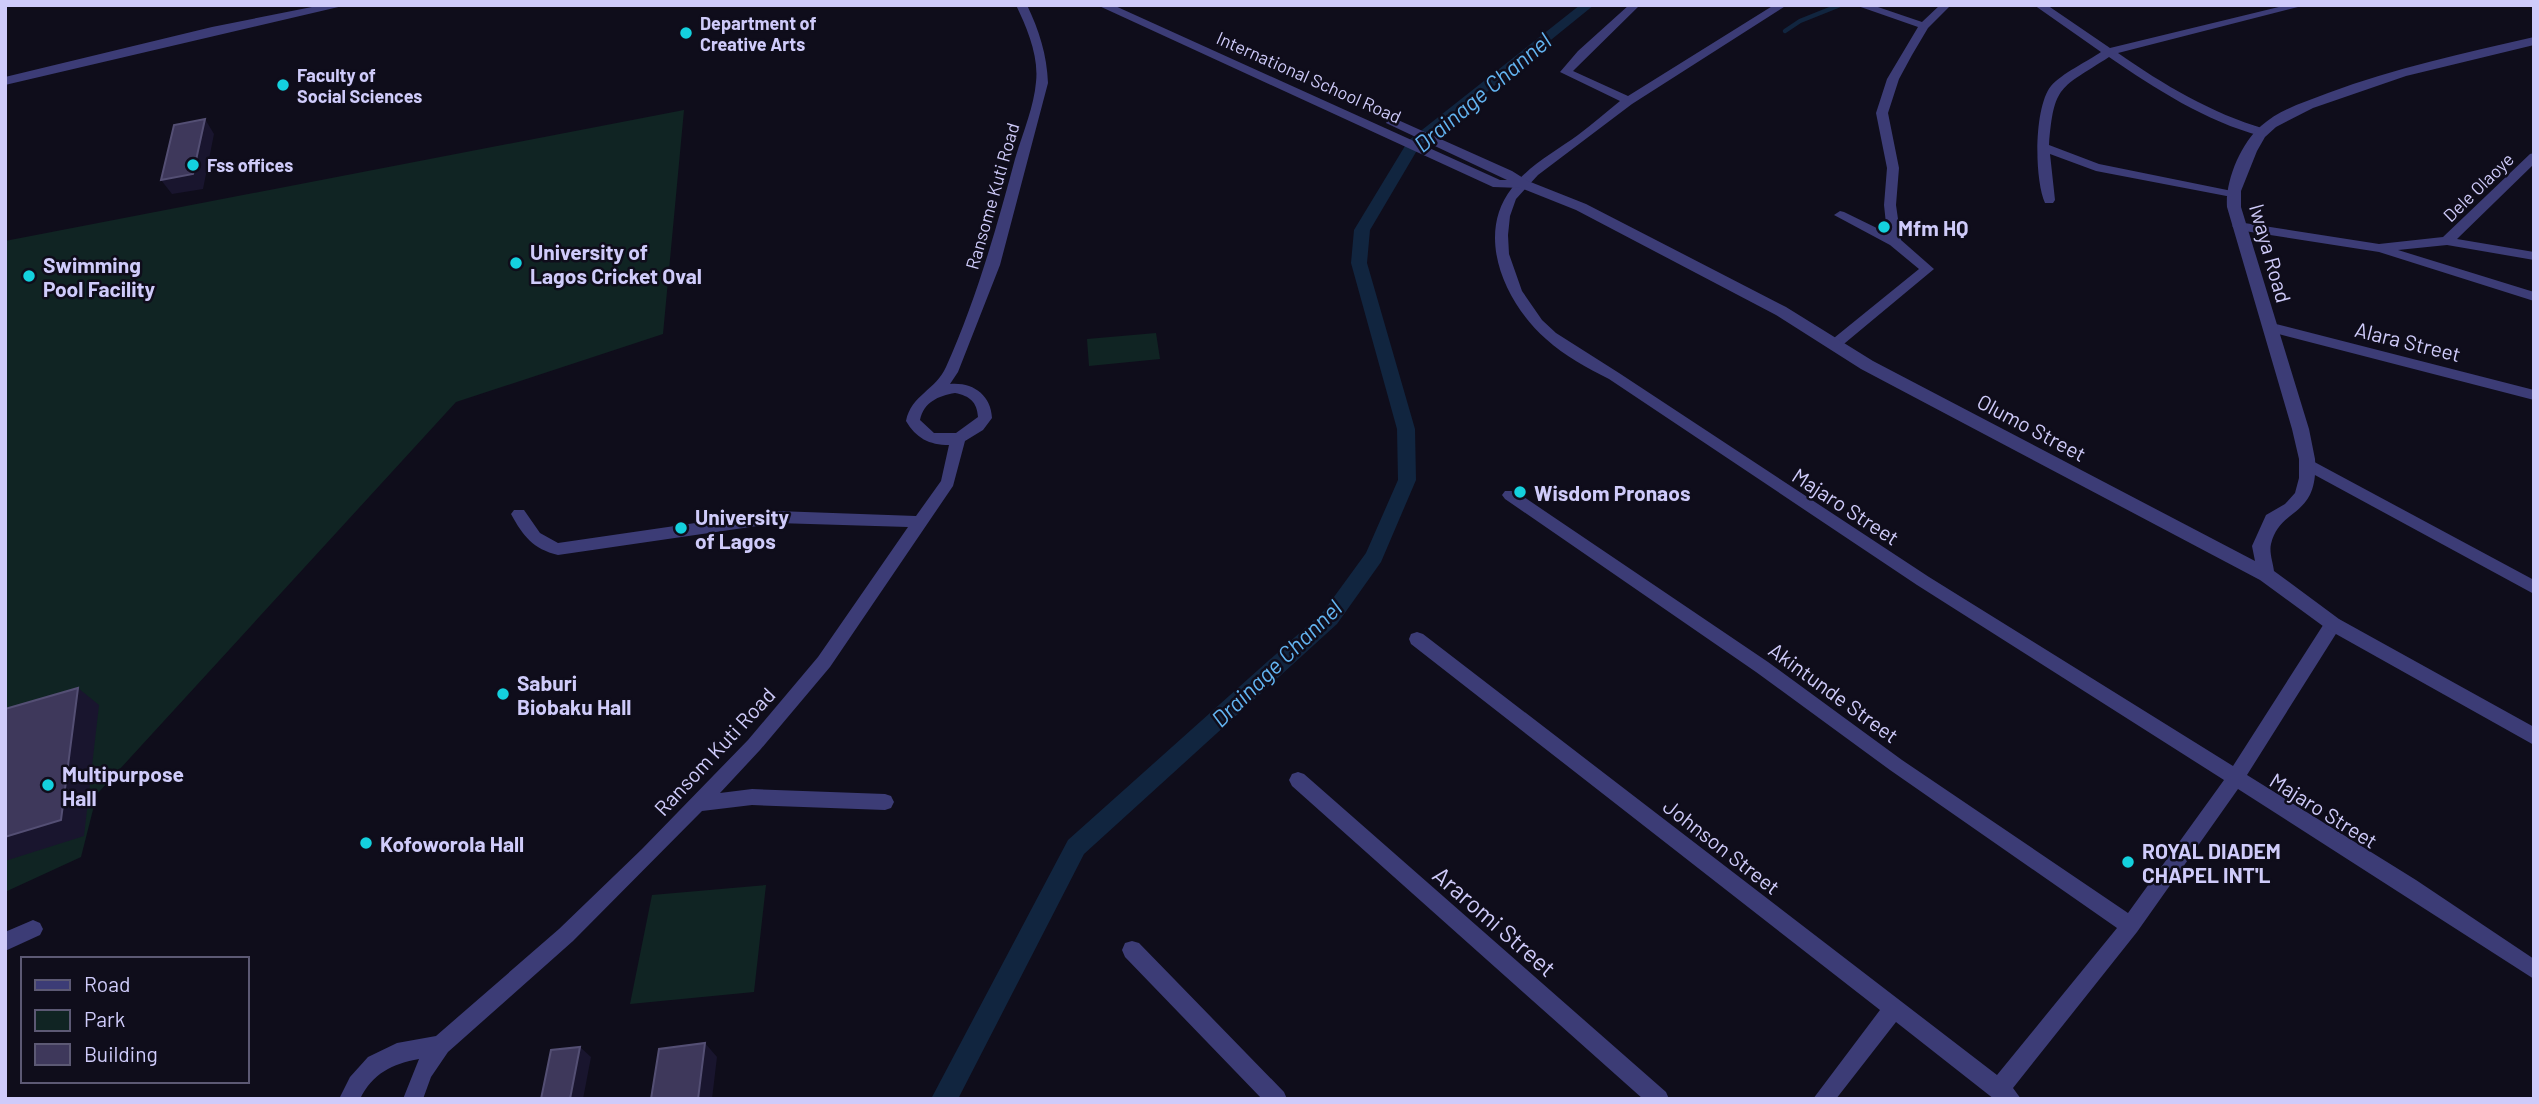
<svg xmlns="http://www.w3.org/2000/svg" width="2539" height="1104" font-family="Barlow,sans-serif">
<style>
.green{fill:#102423}
.lines{fill:none;stroke-linecap:round;stroke-linejoin:round}
.stream{stroke:#11253f;stroke-width:4.5}
.canal{fill:#11253f;fill-rule:evenodd}
.minor{fill:#3c3c76;fill-rule:evenodd}
.tertiary{fill:#3c3c76;fill-rule:evenodd}
.shaded-wall{fill:#19152e}
.building{fill:#3e385b;stroke:#544f74;stroke-width:2}
.poi-dot{fill:#14d1de;stroke:#0f0d1b;stroke-width:2.5}
.labels{text-anchor:middle;dominant-baseline:central;stroke-width:5;stroke-linejoin:round;paint-order:stroke}
.far-poi-label{font-size:18px;font-weight:bold;fill:#cfcbfa;stroke:#0f0d1b;text-anchor:start}
.far-street-label{font-size:18px;fill:#cfcbfa;stroke:#0f0d1b}
.poi-label{font-size:21px;font-weight:bold;fill:#cfcbfa;stroke:#0f0d1b;text-anchor:start}
.street-label{font-size:21px;fill:#cfcbfa;stroke:#0f0d1b}
.water-label{font-size:23px;font-style:italic;fill:#63b4f1;stroke:#0f0d1b}
.near-street-label{font-size:24px;fill:#cfcbfa;stroke:#0f0d1b}
</style>
<rect width="100%" height="100%" fill="#0f0d1b"/>
<path class="green" d="M 684,110 L 663,334 L 456,402 L 97,794 L 81,857 L 5,892 L 5,241 Z
M 1156,333 L 1160,359 L 1089,366 L 1087,339 Z
M 766,885 L 754,992 L 630,1004 L 652,895 Z"/>
<g class="lines">
<path class="stream" d="M 1785,31 L 1800,21 L 1840,5"/>
<path class="canal" d="M 1580,5 L 1594,5 L 1419,147 L 1370,230 L 1367,263 L 1415,429 L 1416,480 L 1381,562 L 1337,624 L 1084,854 L 958,1099 L 931,1099 L 1068,840 L 1323,612 L 1366,553 L 1398,480 L 1397,429 L 1351,263 L 1354,230 L 1408,141 Z"/>
<path class="minor" d="M 1016,5 L 1027,5 C 1039,30 1047,55 1048,83 L 1000,265 L 958,372 L 950,384 C 973,382 991,395 992,418 L 983,430 L 965,441 L 953,486 L 830,667 L 760,750 L 720,793 L 752,789 L 885,794 L 891,796 L 894,802 L 891,808 L 885,810 L 752,805 L 702,811 L 573,941 L 448,1052 L 431,1077 L 423,1099 L 403,1099 L 419,1059 C 392,1064 373,1073 360,1099 L 339,1099 L 350,1077 L 368,1057 L 397,1043 L 436,1036 L 559,929 L 642,849 L 748,740 L 818,657 L 908,527 L 777,523 L 558,555 C 533,549 523,536 511,514 L 514,510 L 524,510 L 540,533 L 558,543 L 777,511 L 916,516 L 941,481 L 949,445 C 929,445 916,438 906,421 C 911,395 936,390 946,367 C 976,300 996,230 1015,159 C 1022,135 1034,107 1036,82 C 1039,56 1027,28 1016,5 ZM 955,393 C 970,396 977,402 978,417 L 956,433 L 934,433 L 920,420 C 924,402 938,396 955,393 Z
M 1629,5 L 1640,5 L 1573,71 L 1628,96 L 1774,5 L 1787,5 L 1632,104 L 1538,175 L 1516,199 L 1510,216 L 1508,235 L 1509,254 L 1522,291 L 1542,320 L 1556,333 L 1619,373 L 1929,577 L 2233,766 L 2327,619 L 2339,619 L 2341,624 L 2339,629 L 2247,775 L 2416,880 L 2534,959 L 2534,979 L 2238,789 L 2137,932 L 2013,1088 L 2021,1099 L 1994,1099 L 1896,1022 L 1836,1099 L 1813,1099 L 1880,1010 L 1411,644 L 1409,639 L 1411,634 L 1417,632 L 1423,634 L 1997,1075 L 2117,928 L 1890,770 L 1756,672 L 1505,499 L 1502,495 L 1505,491 L 1515,491 L 1768,662 L 1902,760 L 2128,913 L 2224,780 L 1917,585 L 1609,379 C 1587,368 1565,356 1546,339 C 1506,304 1474,236 1512,188 C 1529,165 1556,151 1578,135 C 1593,124 1606,112 1620,101 L 1560,72 L 1578,51 Z
M 1855,5 L 1872,5 L 1922,22 L 1940,5 L 1951,5 L 1928,28 L 1912,55 L 1899,79 L 1888,113 L 1899,168 L 1896,205 L 1901,240 L 1934,269 L 1839,348 L 1834,350 L 1827,345 L 1829,342 L 1919,269 L 1890,245 L 1834,215 L 1840,211 L 1844,212 L 1887,233 L 1884,205 L 1887,168 L 1876,113 L 1887,79 L 1918,27 Z
M 2034,5 L 2047,5 L 2110,48 L 2287,5 L 2306,5 L 2118,53 C 2164,85 2211,113 2265,129 L 2265,135 L 2261,136 C 2205,121 2156,89 2109,57 C 2060,89 2054,84 2049,145 L 2099,164 L 2237,192 L 2237,198 L 2096,171 L 2050,154 L 2055,200 L 2053,203 L 2045,203 C 2034,178 2034,107 2051,86 C 2061,74 2088,61 2101,52 Z
M 2534,153 L 2534,164 L 2457,239 L 2534,252 L 2534,260 L 2447,245 L 2398,250 L 2534,292 L 2534,301 L 2379,252 L 2238,230 L 2232,226 L 2238,222 L 2379,244 L 2443,237 L 2530,154 Z
M 2272,323 L 2534,390 L 2534,400 L 2267,331 L 2265,328 L 2267,325 Z
M 2307,458 L 2534,580 L 2534,594 L 2302,468 L 2300,464 Z
M 1298,772 L 1304,774 L 1666,1092 L 1669,1099 L 1643,1099 L 1292,786 L 1289,780 L 1292,774 Z
M 33,920 L 40,923 L 43,929 L 40,935 L 5,951 L 5,932 Z
M 1132,941 L 1139,943 L 1284,1092 L 1287,1099 L 1262,1099 L 1125,957 L 1122,950 L 1125,943 Z"/>
<path class="tertiary" d="M 322,5 L 347,5 L 5,85 L 5,77 L 212,27 Z
M 1097,5 L 1113,5 L 1500,180 L 1507,180 L 1386,123 L 1388,120 L 1398,120 L 1512,171 L 1528,181 L 1586,204 L 1786,307 L 1873,361 L 2255,561 L 2252,546 L 2266,515 L 2285,504 L 2295,493 L 2299,478 L 2299,459 L 2292,429 L 2227,207 C 2225,181 2241,143 2261,126 C 2280,109 2305,102 2328,93 C 2395,68 2464,53 2534,37 L 2534,45 L 2406,76 L 2313,108 L 2276,127 L 2265,137 L 2257,151 L 2241,191 L 2241,207 L 2309,429 L 2315,459 C 2319,519 2280,506 2271,544 C 2269,552 2273,563 2274,571 L 2339,619 L 2534,727 L 2534,745 L 2327,629 L 2260,580 L 1861,369 L 1776,315 L 1576,210 L 1521,188 L 1493,187 Z"/>
</g>
<path class="shaded-wall" d="M 205,119 L 214,134 L 203,189 L 172,194 L 161,180 Z
M 78,688 L 99,705 L 84,836 L 5,861 L 5,837 Z
M 705,1043 L 717,1057 L 712,1099 L 698,1099 Z
M 580,1047 L 591,1057 L 583,1099 L 570,1099 Z"/>
<path class="building" d="M 205,119 L 193,174 L 161,180 L 174,125 Z
M 78,688 L 61,820 L 5,837 L 5,709 Z
M 705,1043 L 698,1099 L 651,1099 L 659,1049 Z
M 580,1047 L 570,1099 L 541,1099 L 551,1050 Z"/>
<g class="poi-dot">
<circle cx="686" cy="33" r="7"/>
<circle cx="283" cy="85" r="7"/>
<circle cx="193" cy="165" r="7"/>
<circle cx="1884" cy="227" r="7"/>
<circle cx="516" cy="263" r="7"/>
<circle cx="29" cy="276" r="7"/>
<circle cx="1520" cy="492" r="7"/>
<circle cx="681" cy="528" r="7"/>
<circle cx="503" cy="694" r="7"/>
<circle cx="48" cy="785" r="7"/>
<circle cx="366" cy="843" r="7"/>
<circle cx="2128" cy="862" r="7"/>
</g>
<g class="labels">
<g class="far-poi-label">
<text x="700" y="23">Department of<tspan x="700" dy="21">Creative Arts</tspan></text>
<text x="297" y="75">Faculty of<tspan x="297" dy="21">Social Sciences</tspan></text>
<text x="207" y="165">Fss offices</text>
</g>
<g class="far-street-label">
<text transform="translate(1309 77) rotate(24)">International School Road</text>
<text transform="translate(2478 187) rotate(-44)">Dele Olaoye</text>
<text transform="translate(992 196) rotate(-74)">Ransome Kuti Road</text>
</g>
<g class="poi-label">
<text x="1898" y="227">Mfm HQ</text>
<text x="530" y="251">University of<tspan x="530" dy="24">Lagos Cricket Oval</tspan></text>
<text x="43" y="264">Swimming<tspan x="43" dy="24">Pool Facility</tspan></text>
<text x="1534" y="492">Wisdom Pronaos</text>
<text x="695" y="516">University<tspan x="695" dy="24">of Lagos</tspan></text>
<text x="517" y="682">Saburi<tspan x="517" dy="24">Biobaku Hall</tspan></text>
<text x="62" y="773">Multipurpose<tspan x="62" dy="24">Hall</tspan></text>
<text x="380" y="843">Kofoworola Hall</text>
<text x="2142" y="850">ROYAL DIADEM<tspan x="2142" dy="24">CHAPEL INT'L</tspan></text>
</g>
<g class="street-label">
<text transform="translate(2271 253) rotate(74)">Iwaya Road</text>
<text transform="translate(2408 341) rotate(14)">Alara Street</text>
<text transform="translate(2032 427) rotate(28)">Olumo Street</text>
<text transform="translate(1846 506) rotate(33)">Majaro Street</text>
<text transform="translate(1834 692) rotate(36)">Akintunde Street</text>
<text transform="translate(714 751) rotate(-47)">Ransom Kuti Road</text>
<text transform="translate(2324 810) rotate(32)">Majaro Street</text>
<text transform="translate(1722 846) rotate(38)">Johnson Street</text>
</g>
<g class="water-label">
<text transform="translate(1482 92) rotate(-40)">Drainage Channel</text>
<text transform="translate(1276 663) rotate(-44)">Drainage Channel</text>
</g>
<g class="near-street-label">
<text transform="translate(1495 921) rotate(41)">Araromi Street</text>
</g>
</g>
<rect width="2539" height="1104" fill="none" stroke="#cfcbfa" stroke-width="14"/>
<rect x="21" y="957" width="228" height="126" fill="#0f0d1b" stroke="#5c5974" stroke-width="2"/>
<rect x="35" y="980" width="35" height="10" fill="#3c3c76" stroke="#5c5974" stroke-width="2"/>
<text x="84" y="992" font-size="21" fill="#cfcbfa">Road</text>
<rect x="35" y="1010" width="35" height="21" fill="#102423" stroke="#5c5974" stroke-width="2"/>
<text x="84" y="1027" font-size="21" fill="#cfcbfa">Park</text>
<rect x="35" y="1044" width="35" height="21" fill="#3e385b" stroke="#5c5974" stroke-width="2"/>
<text x="84" y="1062" font-size="21" fill="#cfcbfa">Building</text>
</svg>
